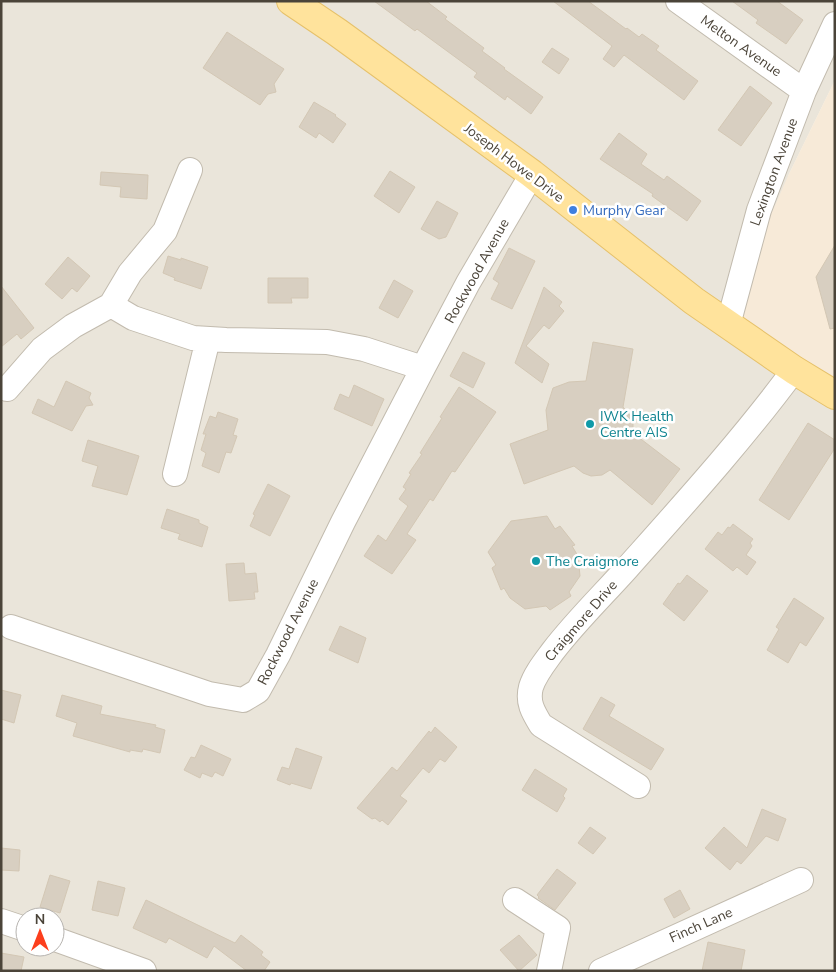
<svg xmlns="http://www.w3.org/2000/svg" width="836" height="972" font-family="'Nunito Sans',sans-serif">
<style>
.residential{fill:#eae5da;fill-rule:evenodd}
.commercial{fill:#f7ead8}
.building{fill:#d8cfc1;stroke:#d3c7b4}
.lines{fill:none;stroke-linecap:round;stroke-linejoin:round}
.minor-casing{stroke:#c2bbae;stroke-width:26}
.major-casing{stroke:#e6c16a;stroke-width:30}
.minor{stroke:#fff;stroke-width:24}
.major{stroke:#ffe39c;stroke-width:28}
.shop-dot{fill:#3f7fe0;stroke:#fff;stroke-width:2}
.culture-dot{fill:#0f9aa8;stroke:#fff;stroke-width:2}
.labels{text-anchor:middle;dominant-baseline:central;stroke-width:5;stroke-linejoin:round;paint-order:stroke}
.street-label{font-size:14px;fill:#4b4439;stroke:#fff}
.shop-label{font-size:14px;fill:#366cbe;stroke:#fff;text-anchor:start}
.culture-label{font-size:14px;fill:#0d838f;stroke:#fff;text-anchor:start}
</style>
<rect width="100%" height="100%" fill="#f6f3ec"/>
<path class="residential" d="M 1,1 L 835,1 L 835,80 L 788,176 L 835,395 L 835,971 L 1,971 ZM 25,917 L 55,917 L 55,947 L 25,947 Z"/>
<path class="commercial" d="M 835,80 L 835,395 L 724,321 L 788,176 Z"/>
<path class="building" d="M 374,1 L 426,1 L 447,17 L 445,19 L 484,48 L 482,51 L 505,68 L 504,69 L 543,97 L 531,114 L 507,96 L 505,100 L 474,77 L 477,73 L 417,29 L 415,31 Z
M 553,1 L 588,1 L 626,29 L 627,28 L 639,37 L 642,34 L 659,46 L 656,50 L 698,81 L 684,100 L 624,55 L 614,67 L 603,59 L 612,46 Z
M 732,1 L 777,1 L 803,20 L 786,44 L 756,23 L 758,20 Z
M 227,32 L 284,69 L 274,84 L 276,92 L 268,94 L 260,105 L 203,68 Z
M 552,48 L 569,59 L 559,74 L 542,62 Z
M 750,86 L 772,103 L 741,146 L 718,130 Z
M 314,102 L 336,115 L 335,116 L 346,124 L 333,143 L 319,133 L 316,138 L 299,127 Z
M 619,133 L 647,154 L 641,164 L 664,180 L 667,176 L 701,201 L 687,221 L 652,196 L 653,194 L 600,159 Z
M 390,171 L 415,187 L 399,213 L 374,196 Z
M 101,172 L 148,175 L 147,199 L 120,197 L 121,187 L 100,185 Z
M 437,201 L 458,213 L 446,237 L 439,239 L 421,229 Z
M 835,245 L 835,328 L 830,329 L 816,277 Z
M 509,248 L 535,261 L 512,309 L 491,299 L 499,283 L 493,279 Z
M 168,256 L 181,260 L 181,258 L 208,267 L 201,289 L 174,280 L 175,278 L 163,273 Z
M 68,257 L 90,276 L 77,292 L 72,288 L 62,299 L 45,284 Z
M 268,278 L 308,278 L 308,298 L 291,298 L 292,303 L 268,303 Z
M 394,280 L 413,291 L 398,318 L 379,308 Z
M 1,286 L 34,328 L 21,339 L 17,334 L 1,347 Z
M 544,287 L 562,302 L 559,306 L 564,311 L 549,329 L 544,325 L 526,346 L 549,364 L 542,383 L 515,363 Z
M 593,342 L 633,349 L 623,407 L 633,419 L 633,433 L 680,469 L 652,505 L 610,470 L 602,475 L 591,476 L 583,473 L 574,466 L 524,484 L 510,444 L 548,430 L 546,410 L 553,388 L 569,382 L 586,381 Z
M 463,352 L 485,363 L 473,388 L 450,376 Z
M 66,381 L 91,393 L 89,398 L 93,405 L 86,406 L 72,431 L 32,413 L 38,399 L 54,407 Z
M 354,385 L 384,399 L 372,426 L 334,409 L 340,394 L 349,398 Z
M 459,387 L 496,412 L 455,472 L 452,471 L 433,501 L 430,499 L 407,534 L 416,540 L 392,574 L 364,556 L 378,535 L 386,541 L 408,506 L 399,499 L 406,489 L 403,487 L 411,474 L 409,473 L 422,454 L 420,453 L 442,418 L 440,417 Z
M 218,412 L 238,419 L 233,435 L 237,436 L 231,453 L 226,452 L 219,473 L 202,466 L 206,453 L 201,450 L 206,434 L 203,434 L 210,416 L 216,418 Z
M 808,423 L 835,440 L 835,448 L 789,520 L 759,500 Z
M 88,440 L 139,456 L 127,495 L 92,486 L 98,466 L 82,461 Z
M 268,484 L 290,496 L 270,536 L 250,526 L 255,515 L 253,514 Z
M 167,509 L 199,520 L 199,523 L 208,527 L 202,547 L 178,539 L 180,534 L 161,528 Z
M 547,516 L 555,529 L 560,526 L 575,545 L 572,546 L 578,556 L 580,576 L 569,592 L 571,596 L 550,610 L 546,606 L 525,609 L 510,598 L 504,588 L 501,590 L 492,568 L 496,565 L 488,552 L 511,521 Z
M 733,524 L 753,539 L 750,543 L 752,546 L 746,555 L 756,562 L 747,575 L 737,567 L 733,571 L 705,549 L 718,532 L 722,535 L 728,527 L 730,528 Z
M 244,563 L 245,574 L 256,573 L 258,592 L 254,592 L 255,599 L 229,601 L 226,564 Z
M 687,575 L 708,591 L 684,621 L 663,604 L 678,583 L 680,584 Z
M 794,598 L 824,618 L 806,646 L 800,642 L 788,663 L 767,650 L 779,629 L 776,627 Z
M 340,626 L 366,638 L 358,663 L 329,650 Z
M 1,690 L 21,695 L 14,723 L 1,719 Z
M 62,695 L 102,706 L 100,714 L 156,725 L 155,727 L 165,730 L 160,753 L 143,749 L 142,752 L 130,750 L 130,752 L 73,736 L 77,723 L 56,716 Z
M 601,697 L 615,705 L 609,716 L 664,749 L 651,770 L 583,729 Z
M 435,727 L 457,747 L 445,762 L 440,759 L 429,773 L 423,768 L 400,796 L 407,801 L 388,825 L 382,820 L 380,822 L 375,818 L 372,819 L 357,808 L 392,767 L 397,771 L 429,731 L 431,733 Z
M 201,745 L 231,759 L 223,776 L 215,772 L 212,777 L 202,773 L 200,778 L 184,770 L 191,757 L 195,758 Z
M 296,748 L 322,757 L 311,789 L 291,783 L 290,785 L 277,780 L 282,767 L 289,769 Z
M 535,769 L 567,789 L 563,796 L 565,798 L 557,812 L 522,790 Z
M 762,809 L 786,819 L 778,841 L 766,836 L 741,864 L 737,861 L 730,870 L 705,848 L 724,827 L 747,848 Z
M 590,827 L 606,838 L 593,854 L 578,843 Z
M 1,848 L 20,850 L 19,871 L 1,870 Z
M 557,869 L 576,883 L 555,910 L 538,898 L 539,897 L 537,895 Z
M 50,875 L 70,881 L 60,913 L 40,907 Z
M 98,881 L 125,888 L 118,916 L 92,910 Z
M 680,890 L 690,909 L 674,918 L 664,899 Z
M 146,900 L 235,943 L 241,935 L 263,952 L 261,955 L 270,962 L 264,971 L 247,971 L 214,946 L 207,958 L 169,938 L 166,943 L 133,928 Z
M 519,935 L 537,955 L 519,971 L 500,950 Z
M 708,942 L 745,950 L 741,971 L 702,971 Z
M 1,953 L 24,957 L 21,971 L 1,971 Z"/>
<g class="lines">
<defs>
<path id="minor" d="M 678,1 L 804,91
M 111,305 L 133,318 L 193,338 L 226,340 L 327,342 L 364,349 L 423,368
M 728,325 L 759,210 L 804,91 L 835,24
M 7,389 L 42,349 L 73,326 L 111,305 L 130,273 L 165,231 L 190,170
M 175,474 L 208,339
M 11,627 L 209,694 L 243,700 L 258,691 L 278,655 L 343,522 L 423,368 L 468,283 L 532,174
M 638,786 L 541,725 C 533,712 527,702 531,687 C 535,674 545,662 553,651 C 576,621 603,595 628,567 C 685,503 743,439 794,370
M 515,900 L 558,928 L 549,971
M 1,921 L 25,929
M 55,939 L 144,971
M 601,971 L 801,880"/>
<path id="major" d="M 291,1 L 337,32 L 532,174 L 694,301 L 794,370 L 835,395"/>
</defs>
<use href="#minor" class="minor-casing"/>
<use href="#major" class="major-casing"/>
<use href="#minor" class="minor"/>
<use href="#major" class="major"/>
</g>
<circle class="shop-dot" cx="573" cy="210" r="5"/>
<g class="culture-dot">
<circle cx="590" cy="424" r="5"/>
<circle cx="536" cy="561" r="5"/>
</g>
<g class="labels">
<g class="street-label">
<text transform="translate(741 46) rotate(35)">Melton Avenue</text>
<text transform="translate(514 163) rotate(37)">Joseph Howe Drive</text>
<text transform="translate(774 172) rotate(-70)">Lexington Avenue</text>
<text transform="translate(477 271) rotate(-61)">Rockwood Avenue</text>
<text transform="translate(581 621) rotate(-49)">Craigmore Drive</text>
<text transform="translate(288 632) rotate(-63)">Rockwood Avenue</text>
<text transform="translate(701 925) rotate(-24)">Finch Lane</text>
</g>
<g class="shop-label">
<text x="583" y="210">Murphy Gear</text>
</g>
<g class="culture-label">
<text x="600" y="416">IWK Health<tspan x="600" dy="16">Centre AIS</tspan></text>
<text x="546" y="561">The Craigmore</text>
</g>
</g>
<rect width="836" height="972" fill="none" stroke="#4b4439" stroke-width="5"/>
<g transform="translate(40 932)"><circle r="24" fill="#ffffff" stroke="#b7b4b0"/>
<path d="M0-4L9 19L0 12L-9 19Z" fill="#fc3f1d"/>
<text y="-8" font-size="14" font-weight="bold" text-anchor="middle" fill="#4b4439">N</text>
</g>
</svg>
